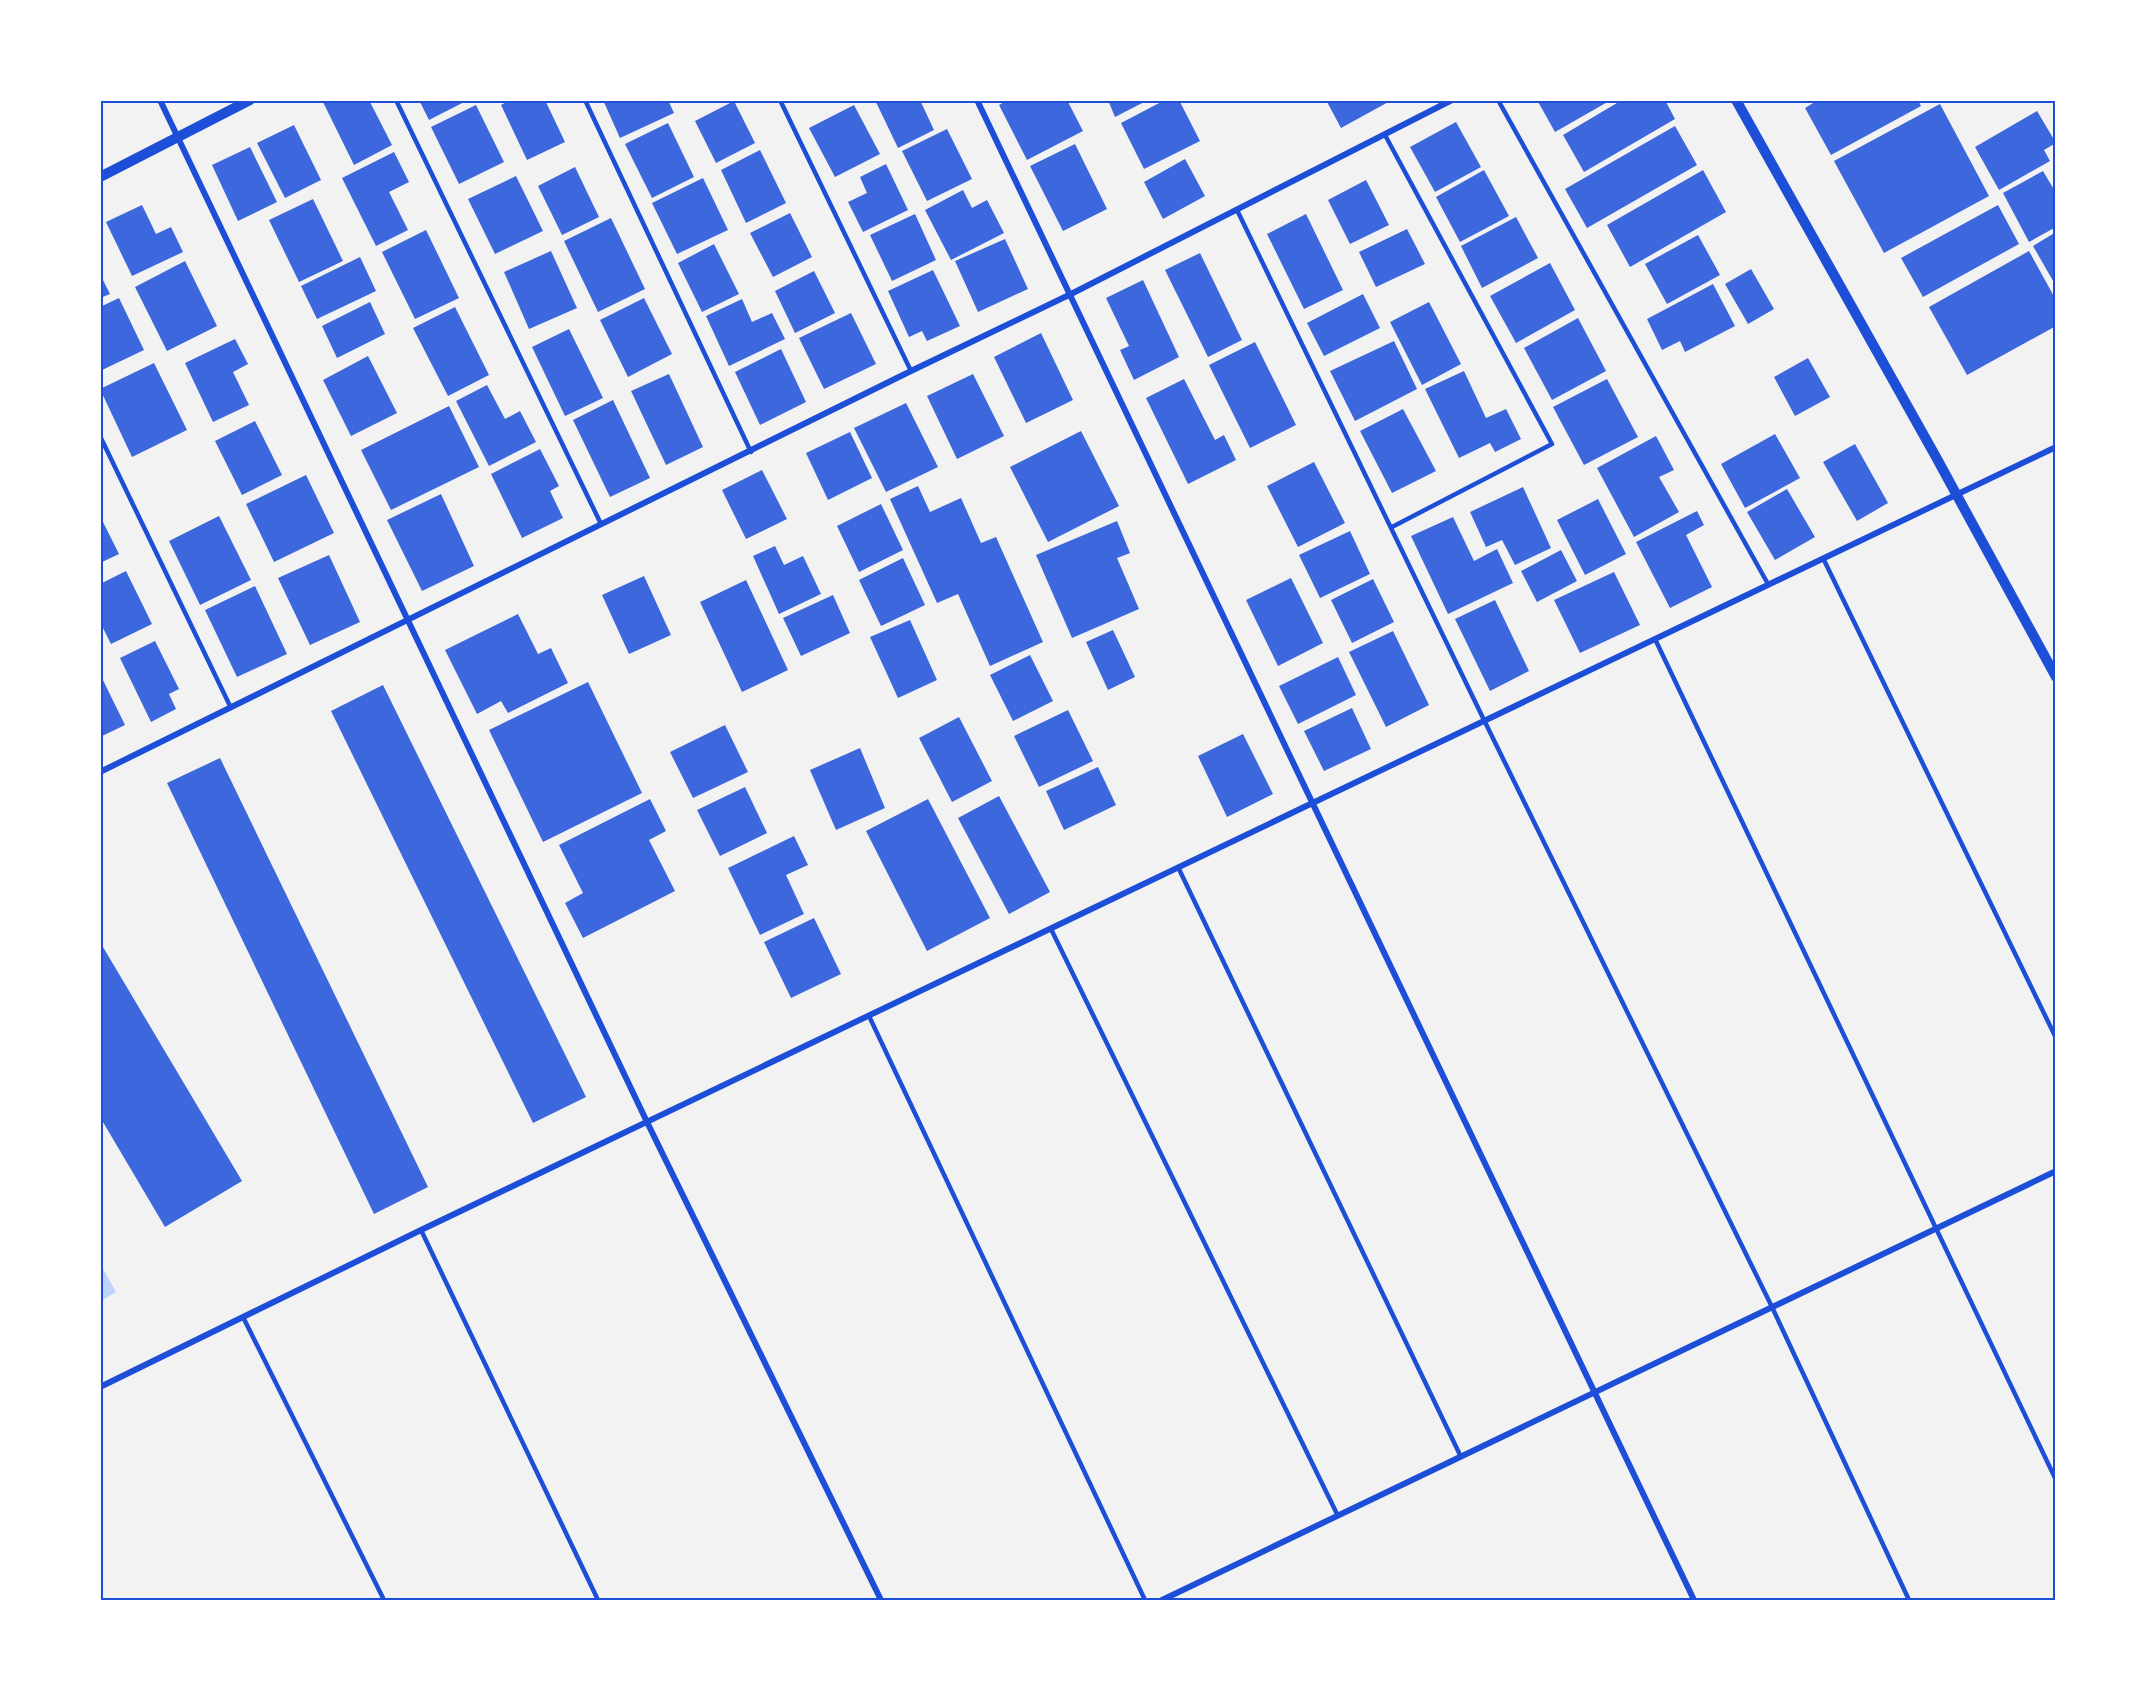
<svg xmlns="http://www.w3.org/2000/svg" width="2156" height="1701" font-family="Signika,sans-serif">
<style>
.water{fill:#bfd3fe}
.building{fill:#3d67dc}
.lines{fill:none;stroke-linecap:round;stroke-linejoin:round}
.service{stroke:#1d4ed8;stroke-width:4.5}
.minor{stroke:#1d4ed8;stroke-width:6}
.tertiary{stroke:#1d4ed8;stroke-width:10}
.neatline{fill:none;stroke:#1d4ed8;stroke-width:2}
</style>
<rect width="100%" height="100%" fill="#f2f2f2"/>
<path class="water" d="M 100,1263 L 116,1292 L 101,1301 L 100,1301 Z"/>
<path class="building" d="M 322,100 L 369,100 L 392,145 L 354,165 Z
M 419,100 L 468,100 L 429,120 Z
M 510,100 L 545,100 L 565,142 L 527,160 L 501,105 Z
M 603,100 L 668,100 L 674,113 L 620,138 Z
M 875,100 L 920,100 L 934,130 L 898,148 Z
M 1008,100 L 1067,100 L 1083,131 L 1027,160 L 999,105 Z
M 1108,100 L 1148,100 L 1115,117 Z
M 1165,100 L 1179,100 L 1200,141 L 1144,169 L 1121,123 Z
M 1326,100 L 1392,100 L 1341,128 Z
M 1537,100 L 1611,100 L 1555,132 Z
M 1622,100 L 1665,100 L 1675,119 L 1584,172 L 1563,135 Z
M 1818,100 L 1918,100 L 1921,106 L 1831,155 L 1805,108 Z
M 734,101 L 755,143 L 716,163 L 695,121 Z
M 1940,104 L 1989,196 L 1884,253 L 1834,161 Z
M 476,105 L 504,162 L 459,184 L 431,127 Z
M 854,105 L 880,154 L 835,177 L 809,128 Z
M 2037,111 L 2056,143 L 2044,150 L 2050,161 L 1999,190 L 1975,147 Z
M 1456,122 L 1481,167 L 1435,192 L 1410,147 Z
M 668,123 L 694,177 L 652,198 L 625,144 Z
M 294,125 L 321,180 L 285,198 L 257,143 Z
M 1675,126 L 1697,165 L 1587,228 L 1565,189 Z
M 947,129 L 972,179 L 927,201 L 902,151 Z
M 1075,144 L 1107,209 L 1063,231 L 1030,166 Z
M 250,147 L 277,202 L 238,221 L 212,165 Z
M 760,150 L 786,203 L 746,223 L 721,170 Z
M 394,152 L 409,182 L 389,192 L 408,230 L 376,246 L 342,178 Z
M 1185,159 L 1205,196 L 1163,219 L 1144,182 Z
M 886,164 L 908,210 L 863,232 L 848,202 L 867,193 L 860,177 Z
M 575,167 L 599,217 L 562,235 L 538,186 Z
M 1484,170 L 1509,216 L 1460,242 L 1436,197 Z
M 1703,170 L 1726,212 L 1630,267 L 1607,225 Z
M 2043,171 L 2056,193 L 2056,227 L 2029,242 L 2003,193 Z
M 516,176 L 543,231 L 495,254 L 468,199 Z
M 703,178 L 728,230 L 677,254 L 652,203 Z
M 1366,180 L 1389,225 L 1350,244 L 1328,200 Z
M 963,190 L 972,208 L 987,200 L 1004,233 L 951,260 L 925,210 Z
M 313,199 L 343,261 L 299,282 L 269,220 Z
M 142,205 L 156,234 L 171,227 L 183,252 L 132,276 L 106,222 Z
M 1998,205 L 2019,244 L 1923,297 L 1901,258 Z
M 790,213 L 812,257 L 773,277 L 750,233 Z
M 915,214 L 936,260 L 892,281 L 870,235 Z
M 1306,214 L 1343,290 L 1304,309 L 1267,234 Z
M 1516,217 L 1538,258 L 1482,288 L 1461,246 Z
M 611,218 L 645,289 L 598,312 L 564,241 Z
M 1407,229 L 1425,264 L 1376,287 L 1359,252 Z
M 426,230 L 459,298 L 415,319 L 382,252 Z
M 2056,232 L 2056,286 L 2033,246 Z
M 1698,235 L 1720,275 L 1667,304 L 1645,264 Z
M 1005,239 L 1028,289 L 978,312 L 955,261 Z
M 714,244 L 739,294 L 702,312 L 678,263 Z
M 551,251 L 577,308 L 529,329 L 504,272 Z
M 2029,251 L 2056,300 L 2056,326 L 1967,375 L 1929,307 Z
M 1200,253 L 1242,340 L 1208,357 L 1165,270 Z
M 360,257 L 376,291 L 317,319 L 301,286 Z
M 185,261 L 217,326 L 167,351 L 135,287 Z
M 1550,263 L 1575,310 L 1516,343 L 1490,296 Z
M 1751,269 L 1774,309 L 1748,324 L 1725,284 Z
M 933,270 L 960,326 L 927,341 L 922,331 L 909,337 L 888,291 Z
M 814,271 L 835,313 L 795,333 L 775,291 Z
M 100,274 L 110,294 L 100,298 Z
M 1143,280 L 1179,357 L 1134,380 L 1120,350 L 1129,346 L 1106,298 Z
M 1713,284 L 1735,326 L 1685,352 L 1680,341 L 1662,350 L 1647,319 Z
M 1363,294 L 1380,328 L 1324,356 L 1307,323 Z
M 119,298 L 144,350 L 100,371 L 100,307 Z
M 644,298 L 672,354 L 628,377 L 600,320 Z
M 742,299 L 752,322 L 772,313 L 785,339 L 729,366 L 706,316 Z
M 370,302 L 385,334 L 337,358 L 322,326 Z
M 1429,302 L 1461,364 L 1422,385 L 1390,322 Z
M 455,307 L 489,375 L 448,396 L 413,328 Z
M 851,313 L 876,364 L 824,389 L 799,338 Z
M 1578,318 L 1606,371 L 1552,400 L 1524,348 Z
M 569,329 L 603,398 L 565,416 L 532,347 Z
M 1041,333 L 1073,400 L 1026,423 L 994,357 Z
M 235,339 L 248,364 L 233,372 L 249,405 L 213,422 L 185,363 Z
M 1394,341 L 1417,389 L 1355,421 L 1330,371 Z
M 1255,342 L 1296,425 L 1250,448 L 1209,365 Z
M 781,349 L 806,402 L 760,425 L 735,372 Z
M 368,356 L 397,413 L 351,436 L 323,380 Z
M 1808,358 L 1830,397 L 1795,416 L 1774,377 Z
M 154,363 L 187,430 L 132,457 L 100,389 Z
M 1464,371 L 1486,418 L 1506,409 L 1521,439 L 1495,452 L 1490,443 L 1459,458 L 1425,389 Z
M 669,374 L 703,447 L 666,465 L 631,391 Z
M 973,374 L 1004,436 L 957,459 L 927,396 Z
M 1184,379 L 1215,440 L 1224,435 L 1236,460 L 1188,484 L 1146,398 Z
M 1607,379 L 1638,437 L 1584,465 L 1553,407 Z
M 487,385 L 505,419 L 520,411 L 536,442 L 489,466 L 456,401 Z
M 613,400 L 650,478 L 610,497 L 573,420 Z
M 906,403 L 938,467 L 886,492 L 854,428 Z
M 449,406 L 479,467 L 391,510 L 361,450 Z
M 1403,409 L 1436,471 L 1392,493 L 1360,431 Z
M 255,421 L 282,475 L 242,495 L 215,441 Z
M 1081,431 L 1119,506 L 1048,542 L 1010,467 Z
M 850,432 L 872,478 L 828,500 L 806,453 Z
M 1775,434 L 1800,478 L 1745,508 L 1721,464 Z
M 1656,436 L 1674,470 L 1659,477 L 1679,512 L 1634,537 L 1597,468 Z
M 1855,444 L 1888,503 L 1857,521 L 1823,462 Z
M 540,449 L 559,486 L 550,491 L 563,518 L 522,538 L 491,474 Z
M 1314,462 L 1345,523 L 1298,547 L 1267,486 Z
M 762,470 L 787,519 L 746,539 L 722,490 Z
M 306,475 L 334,533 L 274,562 L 246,504 Z
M 918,486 L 930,512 L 961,498 L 981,543 L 996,537 L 1043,642 L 990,666 L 958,594 L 937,603 L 890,499 Z
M 1523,487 L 1551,548 L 1515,565 L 1502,540 L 1486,547 L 1470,512 Z
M 1787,489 L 1815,537 L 1775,560 L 1747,512 Z
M 441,494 L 474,566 L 422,591 L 387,520 Z
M 1598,499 L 1626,554 L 1585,575 L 1557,520 Z
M 881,504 L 903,550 L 859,572 L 837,526 Z
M 1697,511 L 1704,525 L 1686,535 L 1712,587 L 1670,608 L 1636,542 Z
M 100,516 L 119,554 L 100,563 Z
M 219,516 L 251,580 L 200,605 L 169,541 Z
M 1453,517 L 1474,561 L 1497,549 L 1513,583 L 1448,614 L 1411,536 Z
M 1117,521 L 1130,553 L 1117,558 L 1139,609 L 1072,638 L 1036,555 Z
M 1350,531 L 1370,574 L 1320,598 L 1299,555 Z
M 775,546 L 784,565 L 803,556 L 821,594 L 779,614 L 753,556 Z
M 1561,550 L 1577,581 L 1537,602 L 1521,571 Z
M 329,555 L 360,622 L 310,645 L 278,578 Z
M 903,558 L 925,605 L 881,626 L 859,580 Z
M 126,571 L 152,624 L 111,644 L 100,622 L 100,584 Z
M 1614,572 L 1640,625 L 1580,653 L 1554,600 Z
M 644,576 L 671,635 L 629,654 L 602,595 Z
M 1291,578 L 1323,643 L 1278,666 L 1246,600 Z
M 1373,579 L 1394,622 L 1352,643 L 1331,600 Z
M 746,580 L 788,670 L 742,692 L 700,602 Z
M 255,586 L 287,654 L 237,677 L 205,610 Z
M 833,595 L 850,633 L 801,656 L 783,618 Z
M 1495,600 L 1529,671 L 1490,691 L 1455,619 Z
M 518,614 L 538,654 L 551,648 L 568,683 L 508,713 L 501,701 L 477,714 L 445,650 Z
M 910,620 L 937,680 L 898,698 L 870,637 Z
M 1113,630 L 1135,677 L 1108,690 L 1086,642 Z
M 1393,631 L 1429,705 L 1386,727 L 1349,652 Z
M 155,641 L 179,689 L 169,694 L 176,709 L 151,722 L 120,658 Z
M 1030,655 L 1053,701 L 1013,721 L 990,675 Z
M 1338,657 L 1356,695 L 1298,724 L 1279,686 Z
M 100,674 L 125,725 L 100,737 Z
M 588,682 L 642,793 L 543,842 L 489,730 Z
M 383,685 L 586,1097 L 533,1123 L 331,711 Z
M 1352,708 L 1371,749 L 1324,771 L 1304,731 Z
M 1068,710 L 1093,761 L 1039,787 L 1014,736 Z
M 959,717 L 992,781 L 952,802 L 919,738 Z
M 725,725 L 748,772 L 693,798 L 670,752 Z
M 1243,734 L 1273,794 L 1227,817 L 1198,756 Z
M 860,748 L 885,808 L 836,830 L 810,770 Z
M 220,758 L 428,1187 L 374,1214 L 167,783 Z
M 1098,767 L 1116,805 L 1064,830 L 1046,791 Z
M 745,787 L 767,833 L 720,856 L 697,810 Z
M 999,796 L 1050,892 L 1009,914 L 958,818 Z
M 650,799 L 666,831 L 649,840 L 675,891 L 583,938 L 565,903 L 583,893 L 559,845 Z
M 928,799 L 990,918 L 927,951 L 866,831 Z
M 794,836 L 808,865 L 786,875 L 804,914 L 760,935 L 728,868 Z
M 814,918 L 841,974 L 791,998 L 764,942 Z
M 100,942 L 242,1181 L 165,1227 L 100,1117 Z"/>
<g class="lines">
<path class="service" d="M 396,100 L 601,524
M 585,100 L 751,452
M 780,100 L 911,371
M 1498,100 L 1768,584
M 1385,135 L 1552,444 L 1392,527
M 1237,210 L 1484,720 L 1772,1307 L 1909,1600
M 100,436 L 231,708
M 1823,558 L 2056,1038
M 1655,639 L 2056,1480
M 1178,867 L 1461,1457
M 1051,929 L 1338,1516
M 869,1016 L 1145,1600
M 421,1230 L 598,1600
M 243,1317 L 384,1600"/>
<path class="minor" d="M 160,100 L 647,1122 L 881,1600
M 977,100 C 1218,599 1451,1102 1694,1600
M 100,772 L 911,371 L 1071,294 L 1452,100
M 100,1387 L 421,1230 L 2056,447
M 1162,1600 L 2056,1171"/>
<path class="tertiary" d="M 1736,100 L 1936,457 L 2056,677
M 100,177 L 250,100"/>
</g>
<rect width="2156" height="1701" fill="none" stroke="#ffffff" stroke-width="204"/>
<rect x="102" y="102" width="1952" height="1497" class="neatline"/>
</svg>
